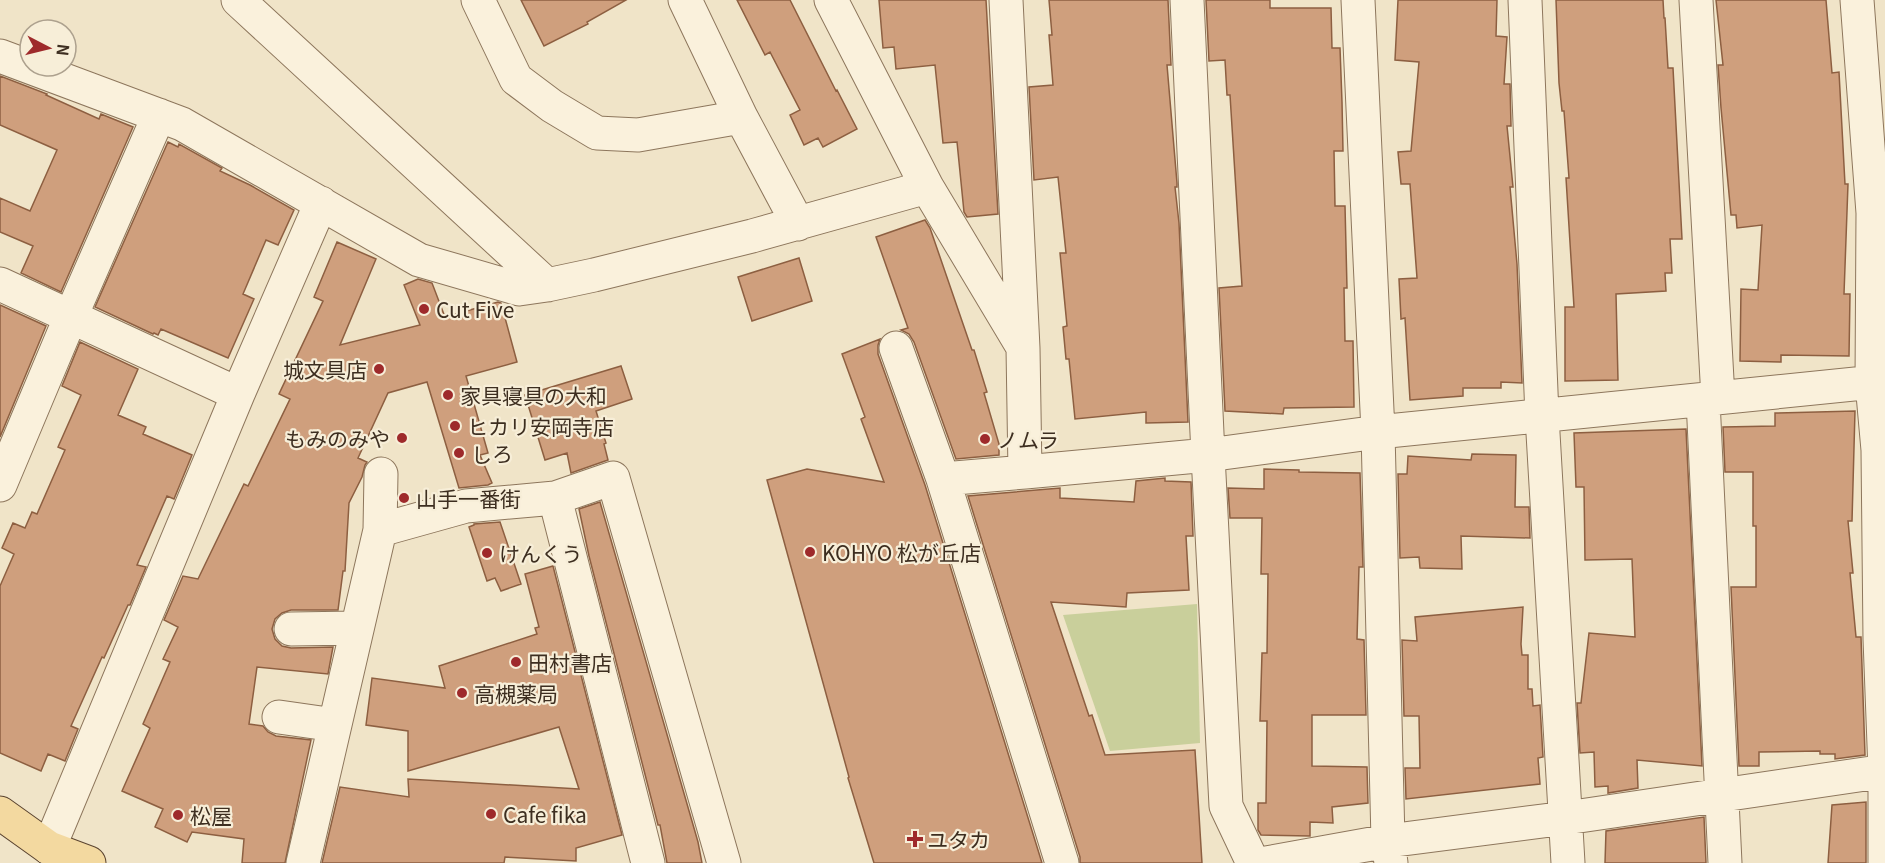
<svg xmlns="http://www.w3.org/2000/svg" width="1885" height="863" font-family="Georgia,'Noto Sans JP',serif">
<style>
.green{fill:#c9cf9b}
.building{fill:#cf9f7d;stroke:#8d5f41;stroke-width:1.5}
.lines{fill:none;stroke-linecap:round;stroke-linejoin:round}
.street-casing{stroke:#8d765c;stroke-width:35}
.primary-casing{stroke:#5b4430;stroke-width:35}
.street{stroke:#faf1dc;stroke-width:33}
.primary{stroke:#f3d9a0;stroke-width:33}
.poi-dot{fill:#9e2a2b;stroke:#f7eed8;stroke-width:2}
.labels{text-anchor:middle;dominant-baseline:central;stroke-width:4.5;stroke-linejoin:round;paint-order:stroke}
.poi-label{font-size:21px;fill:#3d2e20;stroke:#f7eed8;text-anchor:start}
</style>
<rect width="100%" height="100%" fill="#f0e4c8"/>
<path class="green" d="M 1197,604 L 1200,743 L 1110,751 L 1063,615 Z"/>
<path class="building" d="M 521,0 L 626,0 L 587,22 L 588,24 L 544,46 Z
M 737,0 L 790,0 L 836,91 L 837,90 L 857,129 L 823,147 L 818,138 L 804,145 L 790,115 L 800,110 L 770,52 L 765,55 Z
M 879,0 L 986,0 L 998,214 L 967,217 L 964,212 L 957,142 L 943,143 L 935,65 L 896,69 L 894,47 L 883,48 Z
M 1049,0 L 1168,0 L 1171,65 L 1167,65 L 1177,183 L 1177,187 L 1175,187 L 1179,223 L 1188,422 L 1146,423 L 1146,412 L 1075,419 L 1069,359 L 1066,359 L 1063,327 L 1067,326 L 1060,253 L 1066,253 L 1058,177 L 1034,180 L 1029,87 L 1053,85 L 1049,35 L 1052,35 Z
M 1206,0 L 1270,0 L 1270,8 L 1331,8 L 1332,48 L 1340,48 L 1342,102 L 1343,151 L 1334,151 L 1335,206 L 1345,206 L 1347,288 L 1344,288 L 1345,341 L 1353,341 L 1354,407 L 1284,408 L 1283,414 L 1225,411 L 1219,288 L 1242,286 L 1230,95 L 1227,95 L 1225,60 L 1209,61 Z
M 1398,0 L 1497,0 L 1496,36 L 1507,37 L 1504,84 L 1510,84 L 1511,126 L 1507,126 L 1513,187 L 1510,187 L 1517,264 L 1522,383 L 1501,382 L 1501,388 L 1463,388 L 1463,396 L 1410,400 L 1405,318 L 1401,319 L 1399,279 L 1417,278 L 1410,184 L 1401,184 L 1398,152 L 1411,151 L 1419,62 L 1395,60 Z
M 1556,0 L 1663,0 L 1664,18 L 1665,18 L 1668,68 L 1673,68 L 1682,239 L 1670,239 L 1672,273 L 1665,273 L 1666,291 L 1616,294 L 1618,380 L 1565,381 L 1565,307 L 1574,307 L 1566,178 L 1569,178 L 1564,111 L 1562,111 L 1559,83 Z
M 1716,0 L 1826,0 L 1832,73 L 1839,72 L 1845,184 L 1848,184 L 1844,294 L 1850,294 L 1849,356 L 1781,355 L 1781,362 L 1740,361 L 1741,289 L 1758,290 L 1762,225 L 1737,228 L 1736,215 L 1731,215 L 1721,108 L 1718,65 L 1723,65 Z
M 0,76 L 47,94 L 46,95 L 99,119 L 101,114 L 133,127 L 61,292 L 21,273 L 33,246 L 0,232 L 0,198 L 30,211 L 57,150 L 0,125 Z
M 168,142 L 178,147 L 179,144 L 222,168 L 220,171 L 250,185 L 294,210 L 278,245 L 266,240 L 243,294 L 254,299 L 228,358 L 161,329 L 158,335 L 154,333 L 153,334 L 95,307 Z
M 925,220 L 930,228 L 972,350 L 974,350 L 987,392 L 984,393 L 999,444 L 999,455 L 956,459 L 914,342 L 909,334 L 901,330 L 908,328 L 876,237 Z
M 337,242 L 376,259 L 340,345 L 420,325 L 404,285 L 418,279 L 432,283 L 445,317 L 498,302 L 501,303 L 517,362 L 466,376 L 488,453 L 480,455 L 492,483 L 488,485 L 459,488 L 427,382 L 388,393 L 358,458 L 367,462 L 365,465 L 362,477 L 349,503 L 345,571 L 343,571 L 338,610 L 291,610 L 282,613 L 275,619 L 272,629 L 275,639 L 282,646 L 291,648 L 333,647 L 328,674 L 257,667 L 249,724 L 263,726 L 268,732 L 276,736 L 311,740 L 285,863 L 242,863 L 244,839 L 192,832 L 187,842 L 155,827 L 163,809 L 122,791 L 150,728 L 143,724 L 170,662 L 163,659 L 178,627 L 164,620 L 183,576 L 198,579 L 244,484 L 248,486 L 290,399 L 279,394 L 323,301 L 314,297 Z
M 799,258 L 812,301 L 752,321 L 738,277 Z
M 0,305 L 46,326 L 0,437 Z
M 880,339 L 878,345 L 878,354 L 925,485 L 1042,863 L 874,863 L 848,778 L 849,777 L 767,480 L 807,469 L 884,482 L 861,419 L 865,417 L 842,354 Z
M 80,342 L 138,369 L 118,415 L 146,427 L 143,434 L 192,455 L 174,499 L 167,496 L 137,565 L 146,567 L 130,605 L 128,605 L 104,658 L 102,657 L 71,726 L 78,729 L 65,761 L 48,754 L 41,771 L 0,753 L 0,586 L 14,554 L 2,548 L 13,523 L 25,528 L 32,512 L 37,514 L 65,450 L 58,447 L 81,395 L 62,386 Z
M 621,366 L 632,399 L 596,411 L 606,443 L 604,444 L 608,460 L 571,473 L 567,453 L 545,460 L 525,395 Z
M 1855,411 L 1852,521 L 1848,521 L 1853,573 L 1850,573 L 1856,637 L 1861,637 L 1865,755 L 1835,759 L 1835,754 L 1820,754 L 1820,751 L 1759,752 L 1759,766 L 1739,766 L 1731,587 L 1756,587 L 1756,526 L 1753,526 L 1753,472 L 1725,472 L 1723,427 L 1775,426 L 1775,413 Z
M 1686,429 L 1702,766 L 1637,760 L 1638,788 L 1608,793 L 1608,786 L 1595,787 L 1594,752 L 1580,753 L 1577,703 L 1581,703 L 1589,633 L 1635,637 L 1632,559 L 1585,560 L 1584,487 L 1576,487 L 1574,433 Z
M 1472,454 L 1516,455 L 1515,507 L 1529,507 L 1530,538 L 1461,536 L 1462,569 L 1420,568 L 1419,557 L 1400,558 L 1398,474 L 1407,474 L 1408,456 L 1471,460 Z
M 1264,469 L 1299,470 L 1299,472 L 1360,473 L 1363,567 L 1359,567 L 1357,639 L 1364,640 L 1366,715 L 1312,715 L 1312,766 L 1367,767 L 1368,803 L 1332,807 L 1333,823 L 1310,822 L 1310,836 L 1261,835 L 1258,830 L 1258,803 L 1266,803 L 1267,721 L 1260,721 L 1262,653 L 1267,653 L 1268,574 L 1261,574 L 1262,518 L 1230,518 L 1228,488 L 1264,489 Z
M 1165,478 L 1165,481 L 1191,482 L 1193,536 L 1186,536 L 1189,590 L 1127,593 L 1126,607 L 1051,602 L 1089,716 L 1092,715 L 1105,755 L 1195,750 L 1202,863 L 1080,863 L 1080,857 L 968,496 L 1060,488 L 1060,498 L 1134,502 L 1136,481 Z
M 600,502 L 698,842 L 702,863 L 667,863 L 660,825 L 658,825 L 589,556 L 579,509 Z
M 500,522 L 521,584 L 501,591 L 495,578 L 487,581 L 469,527 L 474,525 L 474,524 Z
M 553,566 L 622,835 L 576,848 L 576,861 L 505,857 L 504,863 L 322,863 L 340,787 L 409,797 L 408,779 L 579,789 L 559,727 L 408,771 L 408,731 L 366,725 L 372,678 L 445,688 L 439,666 L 537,634 L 535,628 L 539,627 L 525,574 Z
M 1523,607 L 1521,644 L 1522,655 L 1528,655 L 1528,689 L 1532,689 L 1533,706 L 1540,705 L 1543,757 L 1538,758 L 1540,784 L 1406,799 L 1405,768 L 1420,768 L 1419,716 L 1404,716 L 1402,640 L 1417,641 L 1415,617 Z
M 1866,802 L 1866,863 L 1828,863 L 1832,805 Z
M 1704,817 L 1706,863 L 1605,863 L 1606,831 Z"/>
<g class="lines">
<defs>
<path id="street" d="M 238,0 L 547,285
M 478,0 L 516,79 L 552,106 L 597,133 L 638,135 L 741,117 L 685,0
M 831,0 L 927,187 L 1021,344
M 1006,0 L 1023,348 L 1025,472 L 1208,455 L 1226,806 L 1253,863
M 1187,0 L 1208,455 L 1378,432 L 1885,381
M 1358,0 L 1378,432 L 1388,841 L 1391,863
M 1525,0 L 1542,416 L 1568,863
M 1696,0 L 1718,398
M 1857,0 L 1873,213 L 1872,383 L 1878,450 L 1880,639 L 1885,771 L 1885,863
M 0,56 L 182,124 L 419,260 L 519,289 L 547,285 L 594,275 L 752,236 L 927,187
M 741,117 L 798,224
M 0,284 L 238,394
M 896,348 L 943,479 L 1025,472
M 1703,400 L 1725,863
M 381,474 L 380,530 L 466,506 L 555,498 L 613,478 L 724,863
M 943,479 L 1062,863
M 0,485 L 71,316 L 159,115
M 555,498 L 648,863
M 291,629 L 357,628
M 279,717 L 335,725
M 49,848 L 238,394 L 321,203
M 303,863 L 380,530
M 1266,863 L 1388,841 L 1566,818 L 1885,771"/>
<path id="primary" d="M 0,813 L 49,848 L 89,863"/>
</defs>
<use href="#street" class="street-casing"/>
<use href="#primary" class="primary-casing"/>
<use href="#street" class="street"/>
<use href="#primary" class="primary"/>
</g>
<g class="poi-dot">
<circle cx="424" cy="309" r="6"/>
<circle cx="379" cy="369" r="6"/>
<circle cx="448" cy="395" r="6"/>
<circle cx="455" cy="426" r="6"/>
<circle cx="402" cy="438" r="6"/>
<circle cx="985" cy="439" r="6"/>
<circle cx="459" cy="453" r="6"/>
<circle cx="404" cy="498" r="6"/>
<circle cx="810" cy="552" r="6"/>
<circle cx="487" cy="553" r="6"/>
<circle cx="516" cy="662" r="6"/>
<circle cx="462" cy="693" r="6"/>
<circle cx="491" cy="814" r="6"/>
<circle cx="178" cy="815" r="6"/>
<path d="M912 830h6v6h6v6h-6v6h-6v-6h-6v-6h6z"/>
</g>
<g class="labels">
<g class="poi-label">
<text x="436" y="309">Cut Five</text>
<text x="367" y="369" text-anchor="end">城文具店</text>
<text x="460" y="395">家具寝具の大和</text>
<text x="467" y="426">ヒカリ安岡寺店</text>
<text x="390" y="438" text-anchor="end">もみのみや</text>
<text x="997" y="439">ノムラ</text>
<text x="471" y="453">しろ</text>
<text x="416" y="498">山手一番街</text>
<text x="822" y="552">KOHYO 松が丘店</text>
<text x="499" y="553">けんくう</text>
<text x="528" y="662">田村書店</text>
<text x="474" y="693">高槻薬局</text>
<text x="503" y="814">Cafe fika</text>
<text x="190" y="815">松屋</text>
<text x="927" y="839">ユタカ</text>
</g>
</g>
<g transform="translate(48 48) rotate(97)"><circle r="28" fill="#f7eed8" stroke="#ada18e" stroke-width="1.5"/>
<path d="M0-4.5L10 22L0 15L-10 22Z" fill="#9e2a2b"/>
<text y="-9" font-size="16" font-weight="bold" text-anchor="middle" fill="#3d2e20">N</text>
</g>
</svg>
